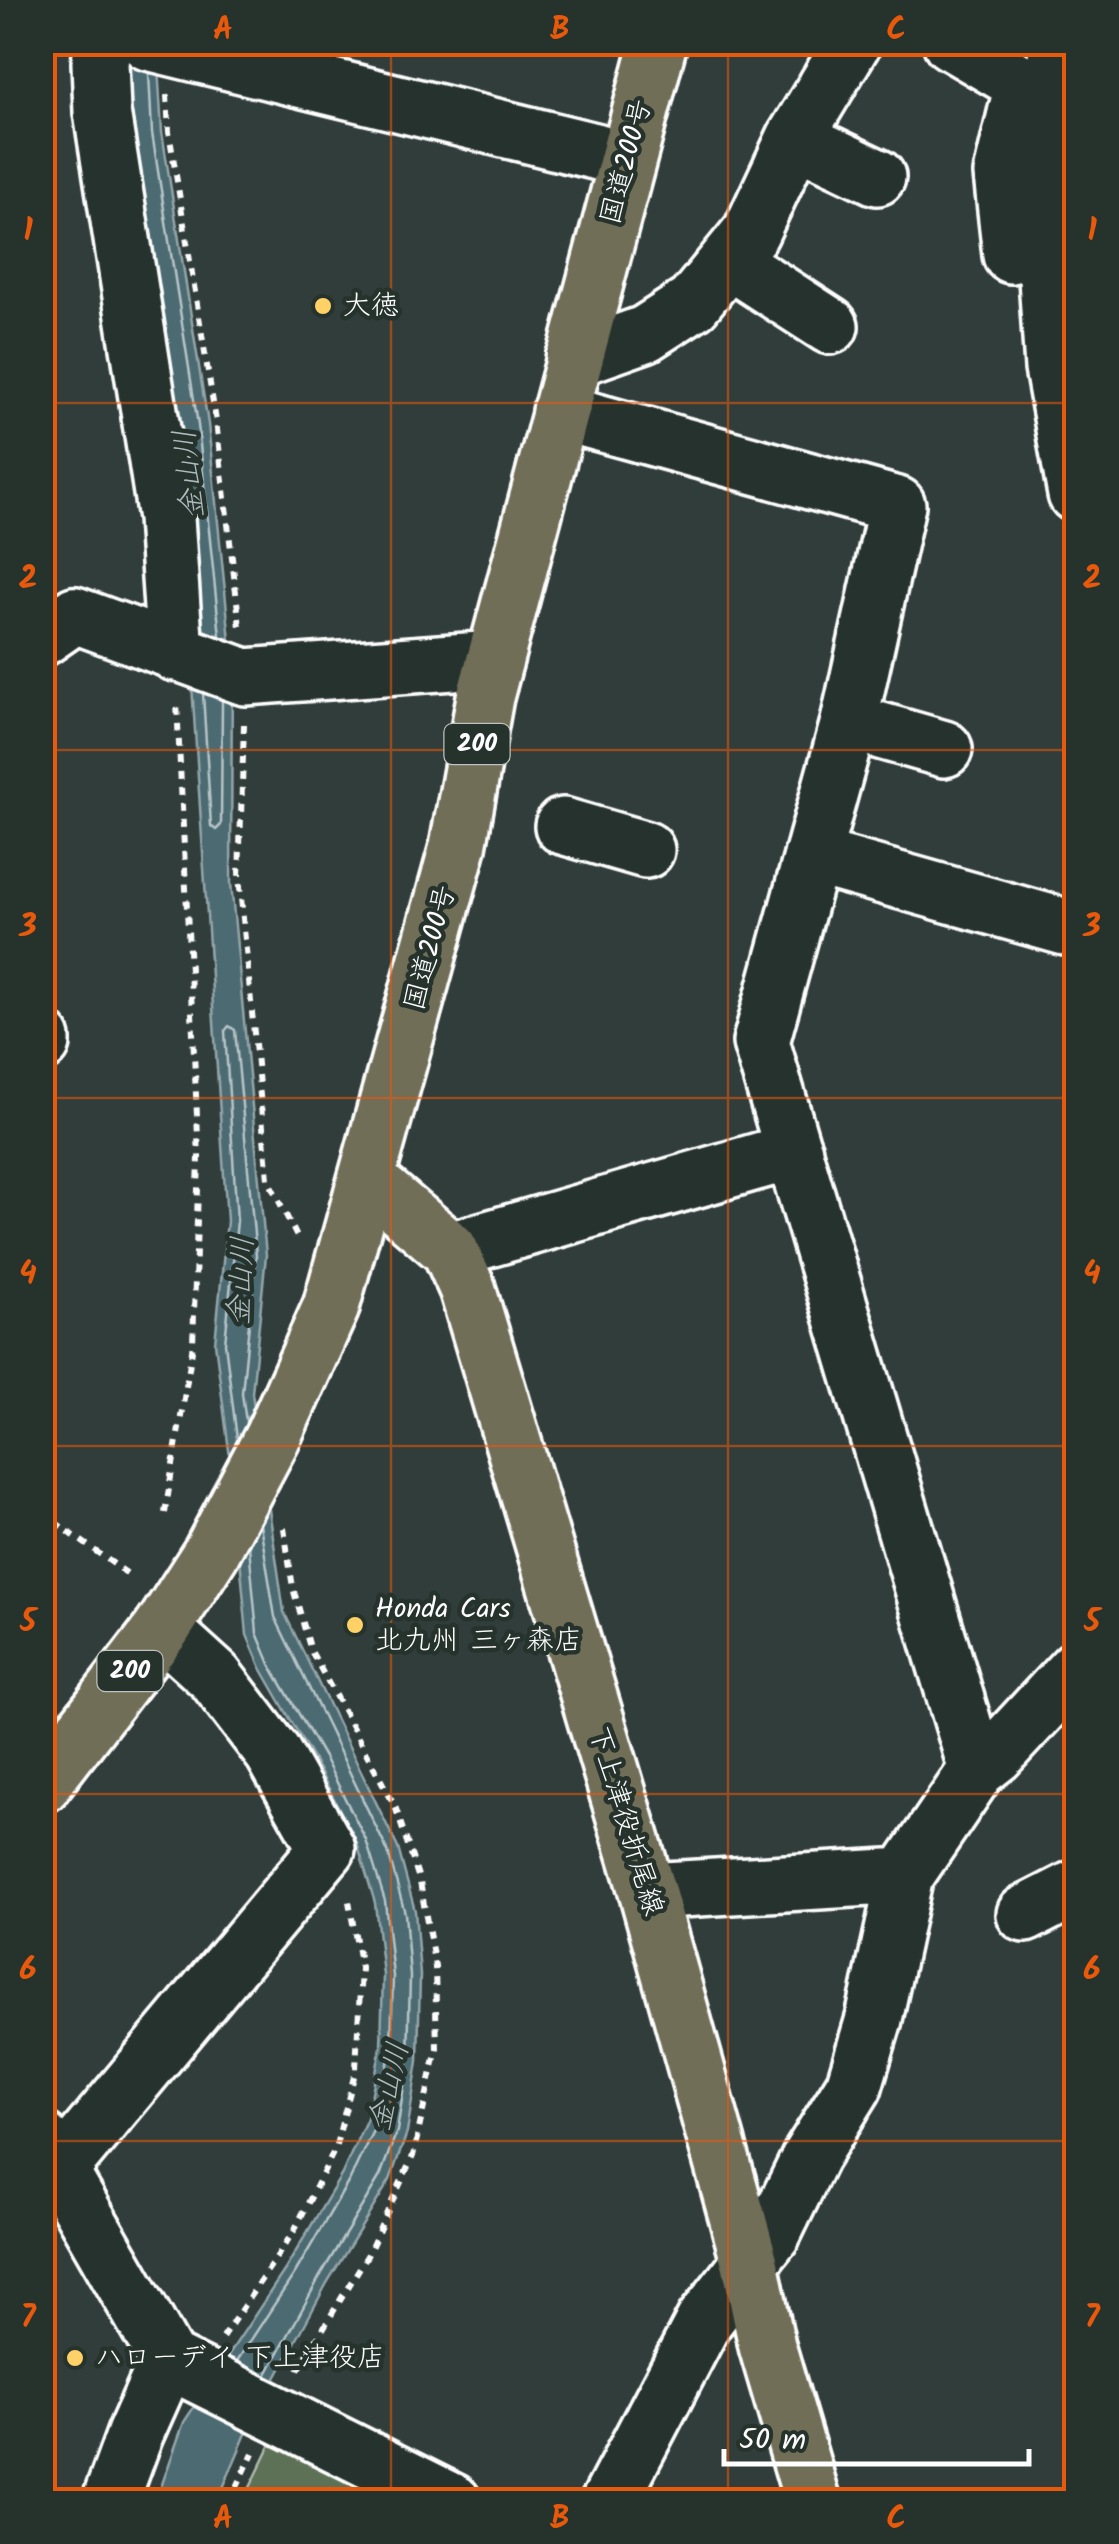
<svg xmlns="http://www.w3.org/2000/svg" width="1119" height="2544" font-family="Kalam,'Klee One',sans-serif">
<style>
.green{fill:#5c7155;stroke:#aeb8aa;stroke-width:2.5}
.water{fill:#4c6b72;stroke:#94a6aa;stroke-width:2.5}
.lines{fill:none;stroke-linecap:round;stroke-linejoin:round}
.shore{stroke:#b7c4c7;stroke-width:2.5}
.minor-casing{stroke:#fff;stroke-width:62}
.major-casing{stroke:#fff;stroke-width:62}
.highway-casing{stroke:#fff;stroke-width:62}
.path{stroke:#fff;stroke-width:6;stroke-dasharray:8 8;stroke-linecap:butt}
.minor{stroke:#26332d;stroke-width:55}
.major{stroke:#716e59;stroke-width:55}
.highway{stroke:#716e59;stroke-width:55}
.grid{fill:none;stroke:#e8590c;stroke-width:2.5;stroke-opacity:0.55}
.poi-dot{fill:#ffd166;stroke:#26332d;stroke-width:4}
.labels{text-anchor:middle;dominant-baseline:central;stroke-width:9;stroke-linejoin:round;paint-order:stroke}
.shield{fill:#26332d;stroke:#bec2c0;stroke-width:2.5}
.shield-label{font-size:25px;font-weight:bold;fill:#fff}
.street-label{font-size:28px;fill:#fff;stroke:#26332d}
.poi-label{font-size:28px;fill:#fff;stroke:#26332d;text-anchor:start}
.water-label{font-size:30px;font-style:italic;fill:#aebcc0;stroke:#26332d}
.neatline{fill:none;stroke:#e8590c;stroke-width:4}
.grid-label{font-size:32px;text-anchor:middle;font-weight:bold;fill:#e8590c}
</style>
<rect width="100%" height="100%" fill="#303d3b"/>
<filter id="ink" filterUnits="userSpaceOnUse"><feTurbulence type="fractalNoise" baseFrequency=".01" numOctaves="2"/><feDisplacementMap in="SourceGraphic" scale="20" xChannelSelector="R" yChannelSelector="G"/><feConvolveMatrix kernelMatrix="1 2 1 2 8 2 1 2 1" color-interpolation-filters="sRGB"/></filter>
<g filter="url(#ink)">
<path class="green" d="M 275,2436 L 399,2502 L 243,2502 Z"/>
<path class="water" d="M 121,43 L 158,66 L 162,132 L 208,424 L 232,660 L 231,883 L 266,1255 L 252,1393 L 284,1612 L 398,1848 L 415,1911 L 420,1975 L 418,2061 L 407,2133 L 390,2180 L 327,2283 L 245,2436 L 217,2502 L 156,2501 L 184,2422 L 286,2268 L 342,2174 L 367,2118 L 381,2047 L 383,1975 L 375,1903 L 357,1843 L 316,1764 L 261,1668 L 247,1635 L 233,1481 L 215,1343 L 227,1221 L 189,639 Z"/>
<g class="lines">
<path class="shore" d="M 149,73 L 152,133 L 198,425 L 220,636
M 203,693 L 211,826 L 216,830 L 221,825 L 222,701
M 237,1439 L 225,1343 L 237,1221 L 225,1031 L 229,1026 L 235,1030 L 256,1255 L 242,1393 L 246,1422
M 260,1524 L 275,1617 L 388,1852 L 405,1913 L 410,1976 L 408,2060 L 397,2131 L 380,2176 L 319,2278 L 266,2376
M 237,2361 L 295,2273 L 350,2179 L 377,2122 L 391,2048 L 393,1976 L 385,1901 L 366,1840 L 325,1759 L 270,1664 L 257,1633 L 249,1546"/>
<defs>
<path id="minor" d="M 103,42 L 100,63 L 102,112 L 166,518 L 175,653
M 148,42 L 627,159
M 951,42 L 1023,84 L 1002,174 L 1011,255
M 1057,42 L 1053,112 L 1041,189 L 1053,368 L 1076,494
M 795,138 L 877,177
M 728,260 L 830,326
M 574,359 L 645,334 L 693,303 L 751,232 L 795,138 L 853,42
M 560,412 L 897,505 L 849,722 L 761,1042 L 977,1770
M 42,638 L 75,615 L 245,677 L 495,659
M 849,722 L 944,749
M 563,826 L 646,850
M 812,856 L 1065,927 L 1076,924
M 42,1039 L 42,1043
M 450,1250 L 794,1151
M 647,1891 L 905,1876
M 1025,1914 L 1076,1888
M 42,2140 L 168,2360 L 135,2434 L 110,2502
M 42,2181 L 60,2169 L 327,1849 L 273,1753 L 215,1677 L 162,1629
M 168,2360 L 453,2502
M 609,2502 L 704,2321 L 773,2233 L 811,2155 L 854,2086 L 874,2019 L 905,1876 L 977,1770 L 996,1755 L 1076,1669"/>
<path id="major" d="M 368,1180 L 450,1250 L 467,1288 L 647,1891 L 750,2263 L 767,2346 L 813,2502"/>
<path id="highway" d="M 42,1785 L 162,1629 L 211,1553 L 272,1438 L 331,1307 L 458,847 L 485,697 L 659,42"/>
</defs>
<use href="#minor" class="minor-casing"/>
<use href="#major" class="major-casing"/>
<use href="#highway" class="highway-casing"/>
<path class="path" d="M 167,95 L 169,132 L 216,421 L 240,627
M 244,724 L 239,877 L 268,1179 L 300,1243
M 42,1513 L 132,1577
M 165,1513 L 193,1344 L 199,1157 L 177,703
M 284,1528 L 293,1588 L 311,1651 L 395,1806 L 420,1882 L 435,1967 L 437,2049 L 413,2156 L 368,2254 L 297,2372
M 222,2338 L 294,2231 L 335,2149 L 356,2069 L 361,1968 L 348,1896
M 230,2502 L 253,2453"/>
<use href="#minor" class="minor"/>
<use href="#major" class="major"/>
<use href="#highway" class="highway"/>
</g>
</g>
<path class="grid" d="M 391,42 L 391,2502M 728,42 L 728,2502M 42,403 L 1076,403M 42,750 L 1076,750M 42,1098 L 1076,1098M 42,1446 L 1076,1446M 42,1794 L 1076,1794M 42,2141 L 1076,2141"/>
<g class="poi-dot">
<circle cx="323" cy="306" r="10"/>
<circle cx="355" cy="1625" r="10"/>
<circle cx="75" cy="2358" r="10"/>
</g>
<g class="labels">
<g class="shield">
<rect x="444.5" y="724" width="65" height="40" rx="8"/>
<rect x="97.5" y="1651" width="65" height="40" rx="8"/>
</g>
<g class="shield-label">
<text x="477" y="744">200</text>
<text x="130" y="1671">200</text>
</g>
<g class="street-label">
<text transform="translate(627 162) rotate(-75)">国道200号</text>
<text transform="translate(431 948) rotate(-75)">国道200号</text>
<text transform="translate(625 1821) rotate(73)">下上津役折尾線</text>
</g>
<g class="poi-label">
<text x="343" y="306">大徳</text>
<text x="375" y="1609">Honda Cars<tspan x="375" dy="32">北九州 三ヶ森店</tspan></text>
<text x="95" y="2358">ハローデイ 下上津役店</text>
</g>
<g class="water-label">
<text transform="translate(190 474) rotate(-96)">金山川</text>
<text transform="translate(242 1281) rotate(-87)">金山川</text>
<text transform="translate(390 2087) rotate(-77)">金山川</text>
</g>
</g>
<rect width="1119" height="2544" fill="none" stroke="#26332d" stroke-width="110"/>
<path d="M724 2449v15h305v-15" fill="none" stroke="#ffffff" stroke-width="5"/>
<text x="739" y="2449" font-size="30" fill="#ffffff" stroke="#26332d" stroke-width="8" paint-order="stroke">50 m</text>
<rect x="55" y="55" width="1009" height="2434" class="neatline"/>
<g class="grid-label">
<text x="223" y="39">A</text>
<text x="560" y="39">B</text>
<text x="896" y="39">C</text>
<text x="28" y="240">1</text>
<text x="1092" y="240">1</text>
<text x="28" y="588">2</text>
<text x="1092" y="588">2</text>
<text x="28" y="936">3</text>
<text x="1092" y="936">3</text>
<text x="28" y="1283">4</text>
<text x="1092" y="1283">4</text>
<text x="28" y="1631">5</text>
<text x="1092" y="1631">5</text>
<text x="28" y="1979">6</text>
<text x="1092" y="1979">6</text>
<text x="28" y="2327">7</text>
<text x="1092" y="2327">7</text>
<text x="223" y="2528">A</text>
<text x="560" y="2528">B</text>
<text x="896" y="2528">C</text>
</g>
</svg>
